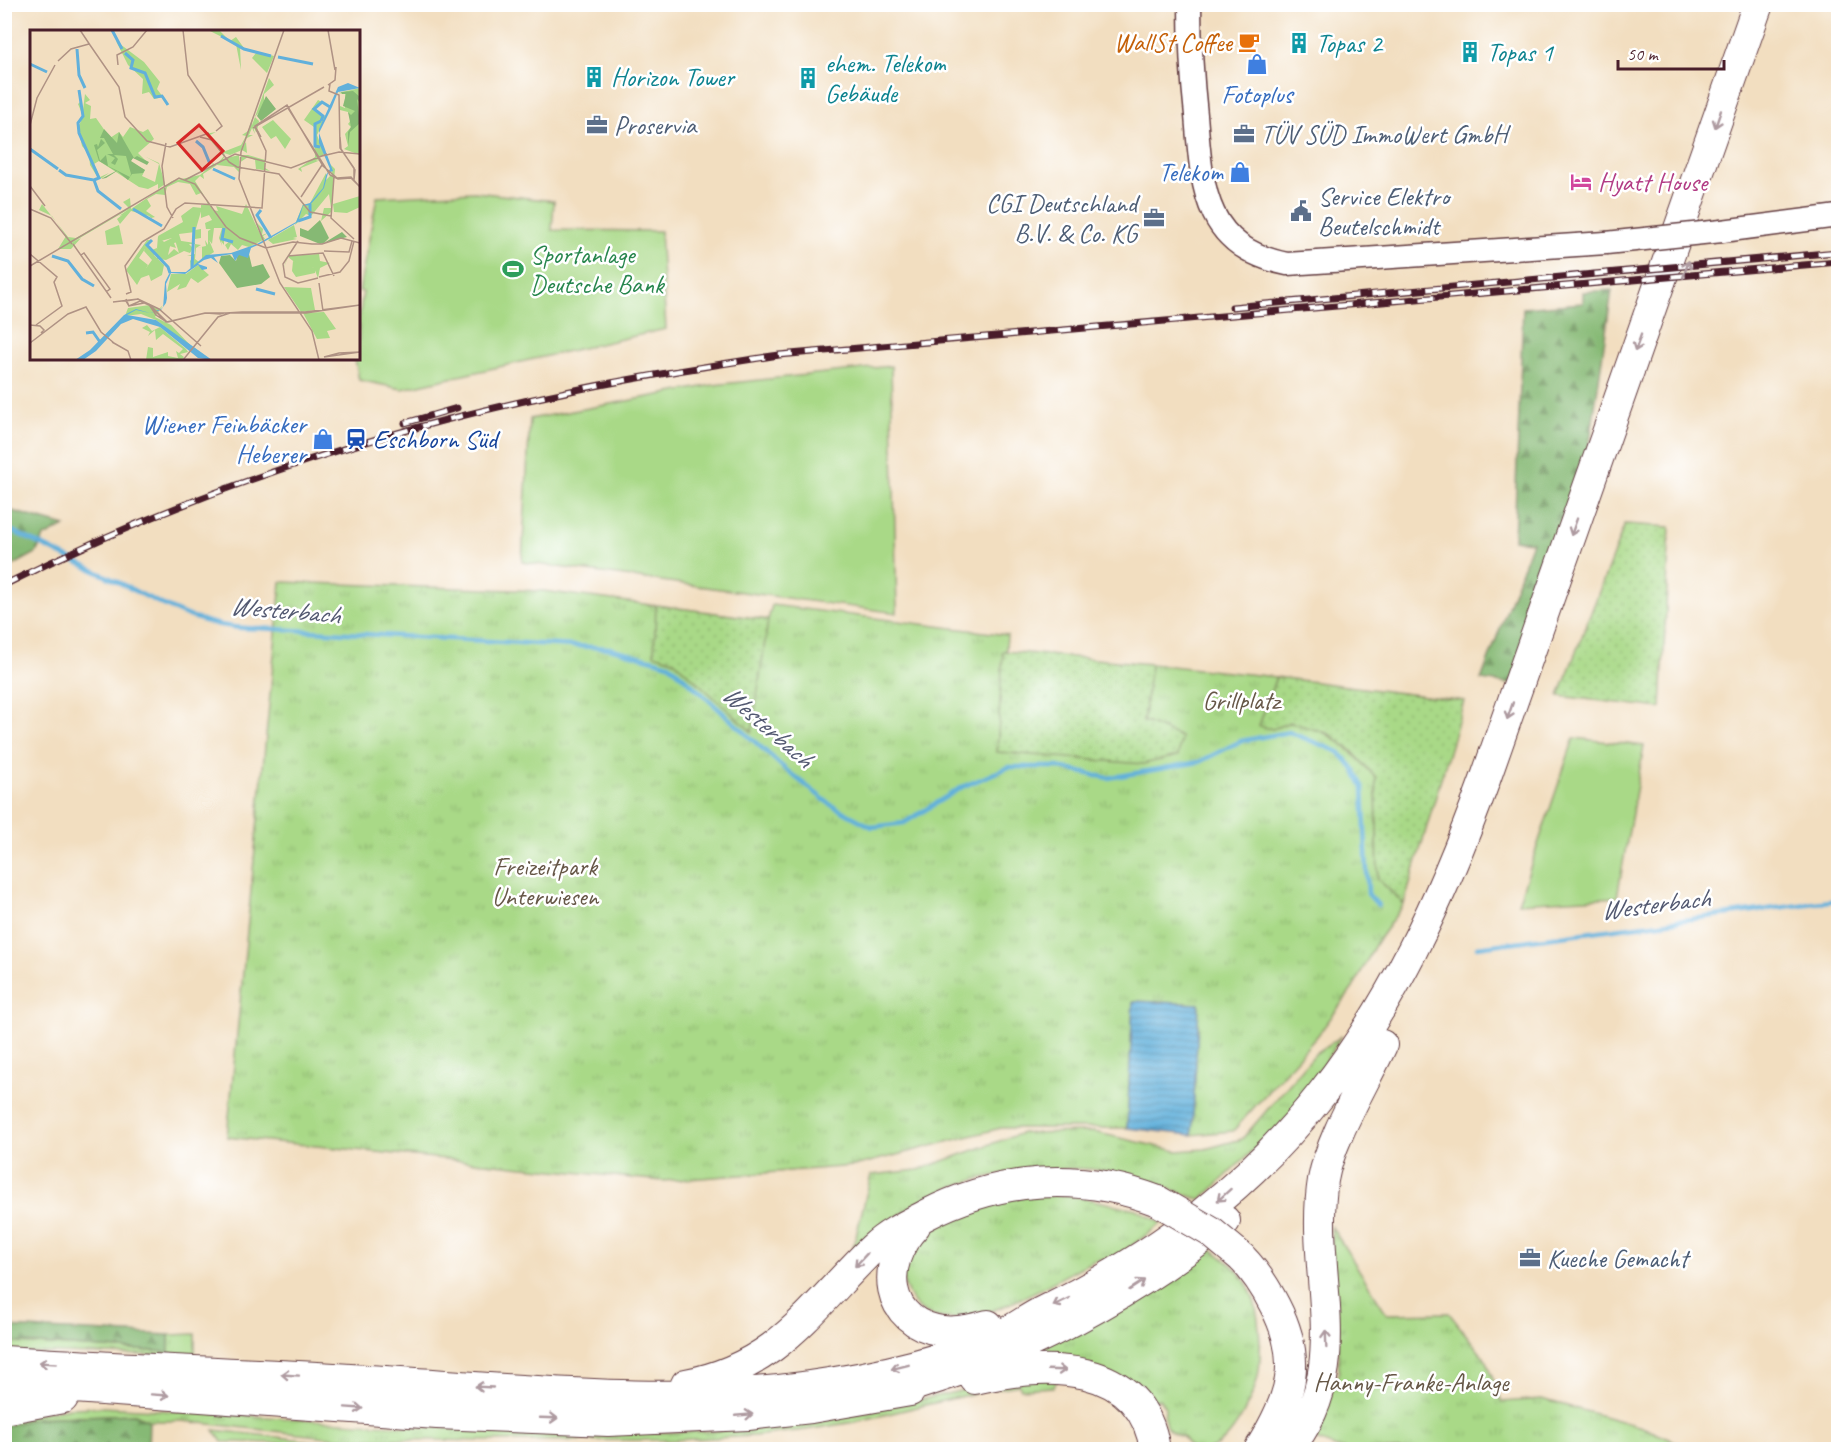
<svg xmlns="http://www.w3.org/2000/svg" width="1843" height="1454" font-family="Caveat,sans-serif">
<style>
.grass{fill:url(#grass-tufts);stroke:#7a7c59;stroke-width:1.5}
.forest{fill:url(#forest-firs);stroke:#686c50;stroke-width:1.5}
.garden{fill:url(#garden-dots);stroke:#7a7c59;stroke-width:1.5}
.pitch{fill:#a9d987;stroke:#7a7c59;stroke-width:1.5}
.water{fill:url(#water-rules);stroke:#566883;stroke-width:1.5}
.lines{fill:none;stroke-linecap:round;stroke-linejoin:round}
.stream{stroke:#61b0db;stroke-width:4.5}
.secondary-casing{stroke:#633c41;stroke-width:25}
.highway-casing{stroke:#633c41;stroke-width:32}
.secondary{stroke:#fff;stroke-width:22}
.highway{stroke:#fff;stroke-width:30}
.rail-casing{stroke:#4a1f2b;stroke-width:7}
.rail{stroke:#fff;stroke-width:4.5;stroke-dasharray:14;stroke-linecap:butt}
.secondary-bridge-casing{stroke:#633c41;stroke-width:25;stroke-linecap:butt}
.highway-bridge-casing{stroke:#633c41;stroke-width:32;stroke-linecap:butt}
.secondary-bridge{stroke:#fff;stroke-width:22}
.highway-bridge{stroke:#fff;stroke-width:30}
.oneway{stroke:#ae9aa0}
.labels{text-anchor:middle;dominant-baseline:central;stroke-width:5;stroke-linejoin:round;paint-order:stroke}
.food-label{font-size:26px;fill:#c56008;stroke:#fff;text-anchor:end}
.culture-label{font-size:26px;fill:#0d838f;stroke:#fff;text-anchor:start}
.shop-label{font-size:26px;fill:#366cbe;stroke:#fff;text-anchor:end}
.service-label{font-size:26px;fill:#4e5e75;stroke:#fff;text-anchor:start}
.hotel-label{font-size:26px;fill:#b23c85;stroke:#fff;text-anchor:start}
.leisure-label{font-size:26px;fill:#27864d;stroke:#fff;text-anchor:start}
.transit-label{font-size:26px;fill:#164399;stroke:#fff;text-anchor:start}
.park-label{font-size:26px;fill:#665747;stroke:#fff}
.water-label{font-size:27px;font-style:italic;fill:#535971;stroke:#fff}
.inset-river{fill:none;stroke:#61b0db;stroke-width:3}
.inset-road{fill:none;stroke:#af9284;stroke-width:1.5}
.view{fill:#d62828;fill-opacity:0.15;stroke:#d62828;stroke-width:3}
.inset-edge{fill:none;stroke:#4a1f2b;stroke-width:3}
</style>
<defs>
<pattern id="grass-tufts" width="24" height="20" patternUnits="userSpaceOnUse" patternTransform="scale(1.5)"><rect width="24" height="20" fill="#a9d987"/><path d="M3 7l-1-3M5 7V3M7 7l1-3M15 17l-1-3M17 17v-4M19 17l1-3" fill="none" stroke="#93ba75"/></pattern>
<pattern id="forest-firs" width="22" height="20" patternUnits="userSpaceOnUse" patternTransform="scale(1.5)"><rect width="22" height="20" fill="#86b974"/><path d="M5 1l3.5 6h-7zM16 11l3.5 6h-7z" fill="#70965f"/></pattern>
<pattern id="garden-dots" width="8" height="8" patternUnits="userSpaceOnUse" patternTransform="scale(1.5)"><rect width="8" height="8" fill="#a9d987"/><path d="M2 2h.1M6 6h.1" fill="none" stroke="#93ba75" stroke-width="1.8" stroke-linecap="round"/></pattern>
<pattern id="water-rules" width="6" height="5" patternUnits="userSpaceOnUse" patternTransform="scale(1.5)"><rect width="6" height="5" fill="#61b0db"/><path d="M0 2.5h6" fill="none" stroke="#528fb2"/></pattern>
</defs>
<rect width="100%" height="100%" fill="#fff"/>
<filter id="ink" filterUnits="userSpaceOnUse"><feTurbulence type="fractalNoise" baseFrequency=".0167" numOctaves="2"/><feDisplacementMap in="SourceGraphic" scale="12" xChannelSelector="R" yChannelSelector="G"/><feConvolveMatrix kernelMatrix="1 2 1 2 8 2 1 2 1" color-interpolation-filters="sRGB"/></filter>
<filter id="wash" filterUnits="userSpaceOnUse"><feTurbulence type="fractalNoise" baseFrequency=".008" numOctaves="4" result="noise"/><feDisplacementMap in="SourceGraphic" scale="24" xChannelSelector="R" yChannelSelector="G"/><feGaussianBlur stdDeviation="1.35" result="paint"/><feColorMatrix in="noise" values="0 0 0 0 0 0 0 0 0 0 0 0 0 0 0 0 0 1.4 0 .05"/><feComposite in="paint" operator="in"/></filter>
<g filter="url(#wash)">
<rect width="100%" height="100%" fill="#f2dec0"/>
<path class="grass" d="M 281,582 L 543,591 L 768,620 L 772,605 L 1007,635 L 998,752 L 1180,737 L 1143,721 L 1151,664 L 1276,677 L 1260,726 C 1278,730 1281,722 1292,723 C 1328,726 1354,753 1376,778 L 1378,879 L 1404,904 L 1376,943 L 1353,988 L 1318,1035 L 1233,1131 L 1192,1135 L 1199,1004 L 1133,1001 L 1127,1128 L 1001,1128 L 854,1166 L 663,1181 L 227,1137 Z
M 1342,1036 L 1289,1116 L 1201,1200 C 1177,1192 1152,1180 1127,1174 C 1073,1163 993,1169 942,1191 C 910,1205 881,1228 853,1248 L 871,1175 L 918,1170 L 1022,1133 L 1094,1132 L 1177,1151 L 1205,1149 L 1242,1139 L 1316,1053 Z
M 1067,1195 L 1136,1209 L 1162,1223 C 1147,1234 1130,1249 1113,1257 C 1106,1260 1098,1258 1091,1262 C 1050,1282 972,1336 925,1313 C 909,1304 905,1286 900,1271 L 927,1227 L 1010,1197 Z
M 1331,1226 L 1387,1314 L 1449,1313 L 1485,1359 L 1502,1402 L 1542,1399 L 1642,1427 L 1692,1449 L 1342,1450 L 1313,1439 L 1339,1371 Z
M 1208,1246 C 1226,1260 1242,1271 1251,1292 C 1259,1309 1262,1351 1259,1370 C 1257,1392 1232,1444 1209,1449 C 1204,1451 1196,1449 1191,1449 L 1183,1437 C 1165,1432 1163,1425 1165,1407 L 1159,1399 L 1151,1402 L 1014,1360 L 1155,1283 L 1163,1287 L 1168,1283 L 1168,1275 Z
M 195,1334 L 195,1356 L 5,1352 L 4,1342 L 168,1352 L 169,1335 Z
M 1059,1375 L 1054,1387 L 1021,1389 L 1019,1385 L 988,1390 L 855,1422 L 805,1430 L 754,1436 L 675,1440 L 483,1441 L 335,1438 L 182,1421 L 149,1421 L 135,1414 L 36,1418 L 5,1426 L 4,1419 L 70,1408 L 101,1407 C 316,1417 533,1443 749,1429 C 854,1423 954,1385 1059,1375 Z
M 214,1430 L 340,1444 L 222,1442 Z"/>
<path class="forest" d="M 1612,290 L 1582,496 L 1515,685 L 1481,680 L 1532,542 L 1514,540 L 1523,308 L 1583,303 L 1583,292 Z
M 5,509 L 65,526 L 44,537 L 36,553 L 5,570 Z
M 5,1327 L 169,1335 L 169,1352 L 5,1342 Z
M 135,1414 L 149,1421 L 148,1449 L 5,1449 L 5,1426 L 36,1418 Z"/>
<path class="garden" d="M 1625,524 L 1670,527 L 1661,708 L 1559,696 Z
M 656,605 L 768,620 L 752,732 L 673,660 L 654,654 Z
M 1003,651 L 1151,664 L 1143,721 L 1181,737 L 1178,756 L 1143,764 L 997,752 Z
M 1276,677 L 1464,701 L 1404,904 L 1378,879 L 1376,778 L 1352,751 L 1329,734 L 1290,722 L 1273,729 L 1259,726 Z"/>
<path class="pitch" d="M 475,192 L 554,201 L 552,230 L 660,231 L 666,329 L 402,389 L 359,380 L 355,359 L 358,358 L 359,319 L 363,292 L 359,291 L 377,197 Z
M 891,366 L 897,613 L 522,562 L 530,419 L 713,385 Z
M 1574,738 L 1644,746 L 1617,897 L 1518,903 Z"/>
<path class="water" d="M 1133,1001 L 1199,1004 L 1192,1135 L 1127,1128 Z"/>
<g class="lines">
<path class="stream" d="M 4,527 C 40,544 76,562 112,579 C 157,602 205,631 257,628 L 609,648 L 669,664 L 785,769 L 831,805 L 872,827 L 904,823 L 962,787 L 1009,767 L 1057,767 L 1108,778 L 1199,762 L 1241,741 L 1289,732 L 1339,752 L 1354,769 L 1363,787 L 1368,894 L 1378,905
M 1477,947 L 1838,900"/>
</g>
</g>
<g filter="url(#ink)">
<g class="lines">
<defs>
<path id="secondary" d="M 1190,4 C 1190,41 1192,79 1196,115 C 1202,187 1203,247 1287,264 L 1606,243
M 1722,231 L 1838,216"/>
<path id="highway" d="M 915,1226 C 879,1264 884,1322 942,1331 C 958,1333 974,1329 988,1325
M 1241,1257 C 1256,1272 1266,1288 1275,1306 C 1304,1362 1291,1399 1259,1450
M 4,1361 C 131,1369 259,1373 385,1381 C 523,1389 664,1406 802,1387 C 870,1378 945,1362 1007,1332 C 1020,1325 1032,1316 1045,1310 C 1286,1194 1396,1025 1485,780 L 1758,4
M 975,1379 C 1043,1363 1142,1358 1155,1450
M 4,1383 L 437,1414 L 608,1421 L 748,1415 L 811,1408 L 910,1391
M 686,1384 C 778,1367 812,1307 873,1248 C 889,1233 907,1225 926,1215 C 1000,1177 1080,1171 1158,1201
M 892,1393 C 927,1381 965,1370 999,1356 C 1081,1321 1156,1276 1225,1221
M 4,1409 L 63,1398
M 1287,1450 C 1357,1370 1308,1273 1323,1180 C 1330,1139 1364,1084 1382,1045"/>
</defs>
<use href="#secondary" class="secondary-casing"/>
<use href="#highway" class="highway-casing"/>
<use href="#secondary" class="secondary"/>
<use href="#highway" class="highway"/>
<defs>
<path id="rail" d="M 1232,307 L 1838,252
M 405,423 L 457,408
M 4,585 C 175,499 360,436 547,396 C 624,379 702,367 779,355 L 1838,262"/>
</defs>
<use href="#rail" class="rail-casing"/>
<use href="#rail" class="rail"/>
<defs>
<path id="secondary-bridge" d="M 1606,243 L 1722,231"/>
<path id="highway-bridge" d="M 1158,1201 L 1211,1232 L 1241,1257"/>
</defs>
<use href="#secondary-bridge" class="secondary-bridge-casing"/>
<use href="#highway-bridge" class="highway-bridge-casing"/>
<use href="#secondary-bridge" class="secondary-bridge"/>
<use href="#highway-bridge" class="highway-bridge"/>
</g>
<defs><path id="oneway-shaft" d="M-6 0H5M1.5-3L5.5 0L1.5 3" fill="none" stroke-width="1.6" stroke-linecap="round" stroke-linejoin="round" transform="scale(1.5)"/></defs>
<g class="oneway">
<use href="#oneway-shaft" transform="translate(1718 119) rotate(109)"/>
<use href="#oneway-shaft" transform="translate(1686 269) rotate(-71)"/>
<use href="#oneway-shaft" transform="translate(1638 343) rotate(110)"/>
<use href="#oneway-shaft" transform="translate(1574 527) rotate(110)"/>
<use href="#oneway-shaft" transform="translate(1510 711) rotate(109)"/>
<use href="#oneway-shaft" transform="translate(1224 1195) rotate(138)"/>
<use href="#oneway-shaft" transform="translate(861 1260) rotate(133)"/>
<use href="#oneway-shaft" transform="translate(1137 1285) rotate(-33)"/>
<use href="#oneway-shaft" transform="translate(1061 1302) rotate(154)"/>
<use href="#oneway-shaft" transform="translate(1326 1339) rotate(-92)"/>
<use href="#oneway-shaft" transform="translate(48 1363) rotate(-177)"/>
<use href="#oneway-shaft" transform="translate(900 1367) rotate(166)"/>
<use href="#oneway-shaft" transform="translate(1057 1370) rotate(2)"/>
<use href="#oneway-shaft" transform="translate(290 1375) rotate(-176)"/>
<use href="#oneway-shaft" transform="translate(484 1387) rotate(-177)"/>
<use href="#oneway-shaft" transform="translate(160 1395) rotate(4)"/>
<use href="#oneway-shaft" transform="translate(354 1408) rotate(4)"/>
<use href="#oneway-shaft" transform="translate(744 1415) rotate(-5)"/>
<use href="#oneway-shaft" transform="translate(549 1418) rotate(2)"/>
</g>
</g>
<defs>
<symbol id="cafe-bare" viewBox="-9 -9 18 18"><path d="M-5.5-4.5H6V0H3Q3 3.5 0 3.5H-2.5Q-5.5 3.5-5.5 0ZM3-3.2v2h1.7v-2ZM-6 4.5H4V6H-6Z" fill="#e8710a" stroke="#fff" stroke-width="2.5" paint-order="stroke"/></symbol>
<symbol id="building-bare" viewBox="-9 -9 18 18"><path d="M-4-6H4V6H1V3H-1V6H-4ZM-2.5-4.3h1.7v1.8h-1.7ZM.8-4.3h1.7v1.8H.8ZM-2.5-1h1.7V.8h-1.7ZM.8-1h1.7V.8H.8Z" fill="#0f9aa8" stroke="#fff" stroke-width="2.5" paint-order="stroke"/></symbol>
<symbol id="shop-bare" viewBox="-9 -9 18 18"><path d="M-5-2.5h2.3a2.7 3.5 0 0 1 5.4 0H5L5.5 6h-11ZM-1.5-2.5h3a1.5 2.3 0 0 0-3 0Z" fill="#3f7fe0" stroke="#fff" stroke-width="2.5" paint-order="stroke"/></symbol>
<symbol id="office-bare" viewBox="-9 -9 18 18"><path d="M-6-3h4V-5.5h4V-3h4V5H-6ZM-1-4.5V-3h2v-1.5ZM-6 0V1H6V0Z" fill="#5c6f8a" stroke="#fff" stroke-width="2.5" paint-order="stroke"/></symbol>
<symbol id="hotel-bare" viewBox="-9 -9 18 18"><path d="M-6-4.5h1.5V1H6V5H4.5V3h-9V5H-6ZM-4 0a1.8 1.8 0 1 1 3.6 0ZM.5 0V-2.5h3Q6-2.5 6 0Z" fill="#d1479c" stroke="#fff" stroke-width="2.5" paint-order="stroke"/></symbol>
<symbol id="civic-bare" viewBox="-9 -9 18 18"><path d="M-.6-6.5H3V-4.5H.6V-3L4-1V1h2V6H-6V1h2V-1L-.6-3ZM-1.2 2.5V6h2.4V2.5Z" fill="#5c6f8a" stroke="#fff" stroke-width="2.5" paint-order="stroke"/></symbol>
<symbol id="stadium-bare" viewBox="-9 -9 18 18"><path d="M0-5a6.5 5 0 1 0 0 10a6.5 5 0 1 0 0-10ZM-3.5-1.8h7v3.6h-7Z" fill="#2e9e5b" stroke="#fff" stroke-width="2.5" paint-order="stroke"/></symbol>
<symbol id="station-bare" viewBox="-9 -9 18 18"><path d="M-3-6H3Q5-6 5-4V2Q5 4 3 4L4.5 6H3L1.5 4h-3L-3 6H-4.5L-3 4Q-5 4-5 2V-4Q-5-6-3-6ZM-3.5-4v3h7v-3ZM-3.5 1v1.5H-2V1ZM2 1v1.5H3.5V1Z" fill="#1a4fb4" stroke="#fff" stroke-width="2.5" paint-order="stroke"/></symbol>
</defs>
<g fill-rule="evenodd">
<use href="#cafe-bare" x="1234" y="27" width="30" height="30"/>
<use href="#building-bare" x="1284" y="28" width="30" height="30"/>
<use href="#building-bare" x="1455" y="37" width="30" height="30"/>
<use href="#shop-bare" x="1242" y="49" width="30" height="30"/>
<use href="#building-bare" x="579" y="62" width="30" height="30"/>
<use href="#building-bare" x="793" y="63" width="30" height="30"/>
<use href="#office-bare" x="582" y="110" width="30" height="30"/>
<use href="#office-bare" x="1229" y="119" width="30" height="30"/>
<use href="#shop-bare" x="1225" y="157" width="30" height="30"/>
<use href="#hotel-bare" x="1566" y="167" width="30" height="30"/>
<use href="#civic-bare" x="1286" y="196" width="30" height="30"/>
<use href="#office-bare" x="1139" y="203" width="30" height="30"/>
<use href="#stadium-bare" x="498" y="254" width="30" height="30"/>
<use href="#shop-bare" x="308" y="424" width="30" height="30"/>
<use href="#station-bare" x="341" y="424" width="30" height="30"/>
<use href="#office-bare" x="1515" y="1243" width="30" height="30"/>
</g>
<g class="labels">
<g class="food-label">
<text x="1232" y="42">WallSt Coffee</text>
</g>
<g class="culture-label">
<text x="1316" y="43">Topas 2</text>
<text x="1487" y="52">Topas 1</text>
<text x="825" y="63">ehem. Telekom<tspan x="825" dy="30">Gebäude</tspan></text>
<text x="611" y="77">Horizon Tower</text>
</g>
<g class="shop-label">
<text x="1257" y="94" text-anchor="middle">Fotoplus</text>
<text x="1223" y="172">Telekom</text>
<text x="306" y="424">Wiener Feinbäcker<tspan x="306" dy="30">Heberer</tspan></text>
</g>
<g class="service-label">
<text x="614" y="125">Proservia</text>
<text x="1261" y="134">TÜV SÜD ImmoWert GmbH</text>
<text x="1318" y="196">Service Elektro<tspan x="1318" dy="30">Beutelschmidt</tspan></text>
<text x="1137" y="203" text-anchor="end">CGI Deutschland<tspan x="1137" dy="30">B.V. &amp; Co. KG</tspan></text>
<text x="1547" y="1258">Kueche Gemacht</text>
</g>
<g class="hotel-label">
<text x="1598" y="182">Hyatt House</text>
</g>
<g class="leisure-label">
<text x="530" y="254">Sportanlage<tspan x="530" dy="30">Deutsche Bank</tspan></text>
</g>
<g class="transit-label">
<text x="373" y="439">Eschborn Süd</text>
</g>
<g class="park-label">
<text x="1241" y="700">Grillplatz</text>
<text x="545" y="866">Freizeitpark<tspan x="545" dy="30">Unterwiesen</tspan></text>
<text x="1411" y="1382">Hanny-Franke-Anlage</text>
</g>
<g class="water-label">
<text transform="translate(285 610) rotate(5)">Westerbach</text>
<text transform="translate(768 726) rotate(41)">Westerbach</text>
<text transform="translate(1655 904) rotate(-7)">Westerbach</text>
</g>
</g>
<g transform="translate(30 30)">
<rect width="330" height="330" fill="#f2dec0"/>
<path d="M 189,0 L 200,11 L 206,7 L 214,18 L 244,26 L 237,43 L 222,28 L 226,23 L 216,20 L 210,16 L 211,40 L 206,14 L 180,1 ZM 86,11 L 114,32 L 130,52 L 127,59 L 133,67 L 124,69 L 119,62 L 112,64 L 113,49 L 98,35 ZM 239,48 L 244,55 L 234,64 L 234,76 L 225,87 L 229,91 L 227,101 L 230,101 L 226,102 L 223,96 L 225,104 L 222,98 L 219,105 L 223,105 L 215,109 L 212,117 L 216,112 L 217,123 L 212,120 L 200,125 L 194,123 L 195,126 L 193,129 L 209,125 L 209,134 L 211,125 L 218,125 L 235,130 L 235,138 L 240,141 L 226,139 L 225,130 L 218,127 L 209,133 L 209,142 L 204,137 L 187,135 L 173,144 L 174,149 L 170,146 L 165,151 L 183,180 L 188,181 L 186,176 L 212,184 L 216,174 L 232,208 L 226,192 L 233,199 L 232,205 L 238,203 L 233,206 L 235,209 L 247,203 L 219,217 L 212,215 L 208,220 L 201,214 L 198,220 L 195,215 L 201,210 L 194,210 L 194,215 L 191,211 L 192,216 L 189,208 L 192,198 L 184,198 L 182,214 L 179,210 L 184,222 L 172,230 L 172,217 L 166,218 L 165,229 L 169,232 L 161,239 L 160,231 L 164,226 L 157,226 L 165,224 L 165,214 L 159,214 L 163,218 L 160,223 L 154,221 L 136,230 L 129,229 L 125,224 L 128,218 L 125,222 L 122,220 L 127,218 L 128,206 L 134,212 L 142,208 L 138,225 L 144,219 L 149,223 L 145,210 L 165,213 L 164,208 L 151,209 L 164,208 L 165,200 L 171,199 L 171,208 L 165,209 L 165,214 L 171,215 L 166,218 L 176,216 L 175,210 L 178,215 L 178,201 L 181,199 L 176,199 L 175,193 L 182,190 L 179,185 L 171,188 L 171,175 L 178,175 L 175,167 L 171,163 L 166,165 L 160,154 L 148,152 L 137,157 L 135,165 L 126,164 L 117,169 L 121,176 L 116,181 L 125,187 L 121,188 L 127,194 L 119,186 L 101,181 L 90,194 L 87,189 L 92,185 L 89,186 L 99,179 L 43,212 L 51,208 L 41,219 L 28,219 L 36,206 L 22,186 L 9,180 L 12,174 L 38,207 L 46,208 L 99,178 L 93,172 L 100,168 L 101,179 L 142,151 L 170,145 L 183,134 L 181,132 L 186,135 L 194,126 L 175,104 L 186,102 L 178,106 L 193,122 L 211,115 L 216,106 L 212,105 L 218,101 L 223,86 L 222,95 ZM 330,58 L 330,125 L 314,119 L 318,116 L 315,104 L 321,97 L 318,94 L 321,90 L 318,82 L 310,80 L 310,76 L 315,78 L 315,64 L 308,63 ZM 55,64 L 60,70 L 55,73 L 61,76 L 60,89 L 66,88 L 80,108 L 89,102 L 93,107 L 100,97 L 113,102 L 118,99 L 124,109 L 108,123 L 118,133 L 103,128 L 100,132 L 115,140 L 112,146 L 125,152 L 129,134 L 116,127 L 129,133 L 135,154 L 128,159 L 128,154 L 118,159 L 109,157 L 69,131 L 64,134 L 70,147 L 79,143 L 72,148 L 68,148 L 60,135 L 59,124 L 52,116 L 48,98 L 53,86 L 48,74 L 51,71 L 53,80 ZM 288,70 L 301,77 L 292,73 L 284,80 L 296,87 L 287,105 L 294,124 L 286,131 L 293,129 L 271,138 L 272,142 L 268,139 L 285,127 L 284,97 L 274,90 ZM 300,134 L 305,139 L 301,182 L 291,191 L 294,178 L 301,178 L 299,164 L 281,186 L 276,184 L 265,195 L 273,174 L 279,175 L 296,143 L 296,150 L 302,144 ZM 117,210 L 121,210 L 109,228 L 118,235 L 107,255 L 96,240 ZM 289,224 L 290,231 L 300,233 L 290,238 L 288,248 L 284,238 L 267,234 L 258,227 L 251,245 L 258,226 ZM 168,235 L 179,245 L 168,253 L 161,248 L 156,257 L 147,260 L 150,254 L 137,262 L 141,244 L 156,244 ZM 120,275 L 129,279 L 133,275 L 125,287 L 141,295 L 162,317 L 126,290 L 111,284 L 95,286 L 98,278 ZM 117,295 L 122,301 L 130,297 L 156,319 L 158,322 L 150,324 L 154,327 L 152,330 L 116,330 L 118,317 L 123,318 L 123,327 L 138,322 L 138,326 L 148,328 L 146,321 L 149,323 L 153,319 L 133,304 L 126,310 L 125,300 L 118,306 L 120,302 L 112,298 Z" fill="#a9d987"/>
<path d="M 323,61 L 330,67 L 330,73 L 327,69 L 330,93 L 320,102 L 318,116 L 318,102 L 321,97 L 318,82 L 321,85 L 325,81 L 313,76 L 316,64 L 312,64 L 311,62 ZM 236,66 L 246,79 L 231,91 L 227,86 ZM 74,99 L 87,113 L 89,102 L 104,128 L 107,126 L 119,132 L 117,135 L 103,128 L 101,131 L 115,140 L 113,143 L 102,144 L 98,150 L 87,141 L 76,148 L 71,149 L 86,141 L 69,131 L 64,115 L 67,114 L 68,117 L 71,109 L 75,113 L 67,120 L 70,131 L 76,125 L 78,136 L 100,147 L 101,144 L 96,126 L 84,125 L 88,129 L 85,135 L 81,133 L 85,128 L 77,124 L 83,124 L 74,108 L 70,108 ZM 290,190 L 299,208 L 294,213 L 312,202 L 317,207 L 290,214 L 270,206 L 270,198 L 278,201 ZM 218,220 L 222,237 L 233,234 L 240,247 L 231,254 L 207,258 L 189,233 L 191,226 L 200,225 L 206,231 L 208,224 L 203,224 Z" fill="#86b974"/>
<path d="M 243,90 L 261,109 L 255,119 L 246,106 L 241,109 L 232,97 ZM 89,195 L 93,214 L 77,215 L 75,201 Z" fill="#a9d987"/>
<path d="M 330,166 L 330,177 L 317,183 L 304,182 L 303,174 ZM 163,177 L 172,178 L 165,202 L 149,204 L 151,211 L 144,213 L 146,218 L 136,215 L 142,208 L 131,211 L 128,206 L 153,192 L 151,186 ZM 264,195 L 267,207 L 263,208 L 267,209 L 243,214 L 238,210 ZM 116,215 L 123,222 L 131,216 L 124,225 L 127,228 L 133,225 L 128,229 L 134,235 L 132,245 L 121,251 L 119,245 L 108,249 L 122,230 L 114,221 ZM 263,231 L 285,238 L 285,243 L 266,247 L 262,241 ZM 254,257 L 281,258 L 285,280 L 271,282 ZM 294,282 L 306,299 L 297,301 L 300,308 L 287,309 L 273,283 Z" fill="#a9d987"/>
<path d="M 318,53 L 330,58 L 308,62 L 302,77 L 289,103 L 303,141 L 298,143 L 294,158 L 287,167 L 280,175 L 273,176 L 268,192 L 232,213 L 221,218 L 218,228 L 209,225 L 205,231 L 202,224 L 184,227 L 188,233 L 191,227 L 188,233 L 181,228 L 174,230 L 168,234 L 177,237 L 177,229 L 177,239 L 172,240 L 168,235 L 155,244 L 141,243 L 136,254 L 137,268 L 136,273 L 131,280 L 120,283 L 106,280 L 97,285 L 126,290 L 182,330 L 168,328 L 130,297 L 103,289 L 91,294 L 66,321 L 53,330 L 45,330 L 60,320 L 94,285 L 106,279 L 120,283 L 133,278 L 135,252 L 140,242 L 156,242 L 176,225 L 201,223 L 227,214 L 266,192 L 273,175 L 280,173 L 293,158 L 296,145 L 300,139 L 289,113 L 289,99 L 308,57 Z" fill="#61b0db"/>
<path class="inset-river" d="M 82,0 L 92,19M 191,6 L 214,19 L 241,26M 47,19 L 49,45 L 55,58M 95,23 L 103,30 L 101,38 L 115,43 L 125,67 L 132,66 L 138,75M 248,27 L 283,34M 0,34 L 17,42M 49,60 L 53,86 L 48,93 L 49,103 L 69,148 L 64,150M 291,91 L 293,86 L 284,79 L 292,72 L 300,77M 166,111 L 173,117 L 180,134M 290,117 L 285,116 L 285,94 L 291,91M 0,119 L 28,139M 183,139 L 205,149M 29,140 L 36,145 L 64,150 L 68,161 L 91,179M 103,179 L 132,196M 231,180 L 227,185 L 241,208M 268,191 L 280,187 L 280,174M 194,198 L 192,209 L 203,212M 122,210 L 117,215 L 138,237 L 140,243M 22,226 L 38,231 L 52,249 L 64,256M 162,238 L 164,197M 226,259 L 245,264M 56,303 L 63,302 L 70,312"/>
<path class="inset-road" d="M 50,0 L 60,15M 153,0 L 158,45 L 192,96 L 186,101M 254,0 L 211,122 L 209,149 L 250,253 L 282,301 L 289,330M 298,0 L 305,40M 60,15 L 89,57 L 95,87 L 117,111 L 140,117 L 179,103M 28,31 L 41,19 L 59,14M 88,35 L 87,25 L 103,17 L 117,0M 300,54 L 299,61 L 309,65 L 310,118 L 324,138 L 324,150M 298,55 L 305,50 L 306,37M 258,78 L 300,145 L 308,149 L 321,148 L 330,157M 0,95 L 7,68 L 25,35M 223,98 L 294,57M 170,107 L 182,110 L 199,132M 231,107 L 225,96 L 257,75 L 293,136 L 307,148 L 321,147 L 330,157M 310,107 L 311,119 L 325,140 L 324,150M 136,113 L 132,136 L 137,177 L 143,188M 292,126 L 309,122 L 330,124M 199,132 L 207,137 L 249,144 L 280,182 L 301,186M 304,146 L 301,188 L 324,209M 155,150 L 205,124 L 261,138 L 297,124M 0,156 L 15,176M 271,167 L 292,135M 0,179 L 21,188 L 42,214M 268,211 L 253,234 L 255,247 L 268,253 L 288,248M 112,212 L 134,199 L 146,179 L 155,173 L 232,178 L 236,121 L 225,97M 43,214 L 81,268M 279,214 L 292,214 L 311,208 L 330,213M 294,221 L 319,222 L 322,211M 0,224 L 27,247 L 24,252 L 32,276 L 6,295M 51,225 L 54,223 L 80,259 L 76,262M 258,226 L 293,223 L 304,246M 0,236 L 149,148 L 165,154 L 196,197 L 210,208 L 236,218 L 263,212 L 282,214M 289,247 L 310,242 L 319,231 L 324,211M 289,253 L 293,281M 96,264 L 101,262 L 95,236 L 112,212M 96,269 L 99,276 L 114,273M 83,272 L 108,269 L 129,279 L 171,316M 119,274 L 137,292 L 175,283 L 276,283 L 330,275M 330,275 L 276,282 L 212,282 L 196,283 L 192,283 L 190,284 L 176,283 L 171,284 L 138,292 L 136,292 L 135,291 L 126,285 L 120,276 L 119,275 L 110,271 L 99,276 L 96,271 L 108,269 L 119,275 L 136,292 L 142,291 L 171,284 L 176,283 L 190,284 L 194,283 L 197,283 L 246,282 L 275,282 L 330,275M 0,295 L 10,296 L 14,300 L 11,303M 82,312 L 98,321 L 101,330M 0,313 L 38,284 L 56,277 L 71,302 L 84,313M 330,322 L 309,323 L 294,327 L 330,322M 153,330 L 188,287 L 200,283"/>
<path class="view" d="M 169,95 L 193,121 L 172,140 L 148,113 Z"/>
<rect width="330" height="330" class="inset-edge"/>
</g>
<rect width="1843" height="1454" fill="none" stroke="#fff" stroke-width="24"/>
<path d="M1618 60v9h106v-9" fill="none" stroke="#4a1f2b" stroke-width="3"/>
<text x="1627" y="60" font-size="18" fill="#4a1f2b" stroke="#ffffff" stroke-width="4.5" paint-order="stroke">50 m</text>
</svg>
